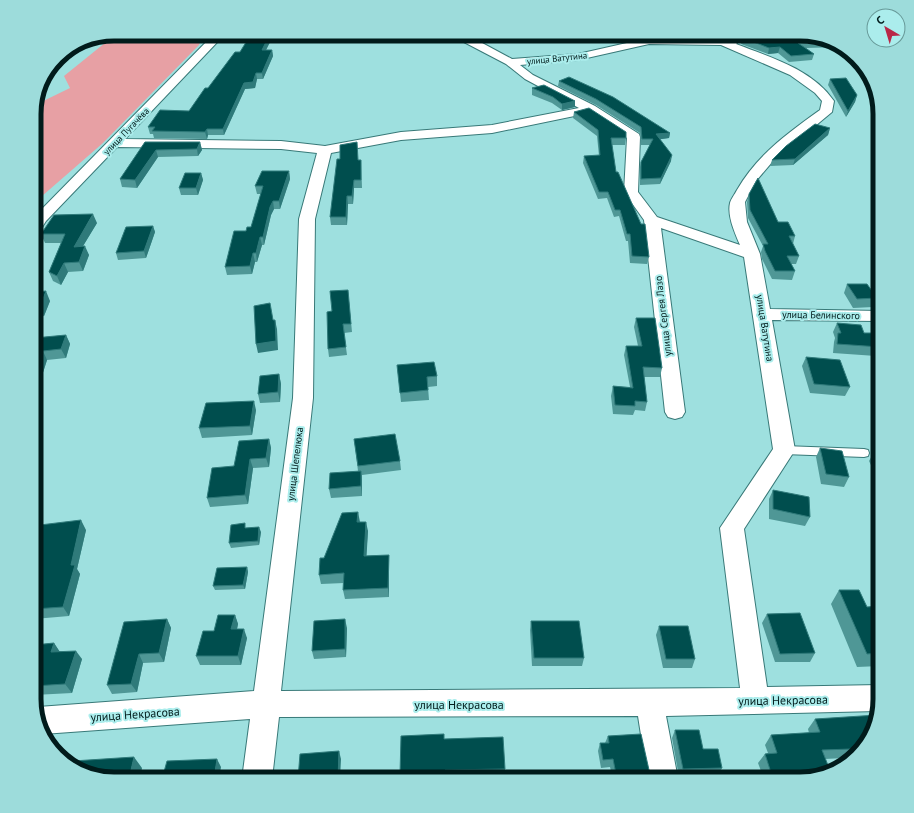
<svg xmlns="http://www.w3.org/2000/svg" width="914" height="813" font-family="'PT Sans',sans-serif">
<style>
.green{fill:#e7a0a4}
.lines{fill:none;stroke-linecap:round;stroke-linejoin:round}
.lane-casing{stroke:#387978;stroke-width:2}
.street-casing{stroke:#387978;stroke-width:2}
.lane{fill:#fff;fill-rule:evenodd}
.street{fill:#fff;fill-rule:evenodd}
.wall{fill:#4f9796}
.shaded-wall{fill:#2f7a7a}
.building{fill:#004e4e;stroke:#2f7a7a}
.labels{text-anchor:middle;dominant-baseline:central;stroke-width:4;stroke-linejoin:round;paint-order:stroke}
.far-street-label{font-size:9px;fill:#011b1b;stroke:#abedec}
.street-label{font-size:10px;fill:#011b1b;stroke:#abedec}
.near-street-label{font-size:12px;fill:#011b1b;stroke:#abedec}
.rim{fill:none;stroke:#011b1b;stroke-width:5}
</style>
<rect width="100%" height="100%" fill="#9ee0df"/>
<path class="green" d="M 116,34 L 204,34 L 199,45 L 103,143 L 34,203 L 35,105 L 70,88 L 64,76 Z"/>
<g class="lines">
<defs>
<path id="lane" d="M 784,446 L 864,449 L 868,450 L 869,453 L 868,456 L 864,457 L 784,454 L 780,453 L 779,450 L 780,447 Z"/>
<path id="street" d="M 214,34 L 225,34 L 125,139 L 281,141 L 325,146 L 401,132 L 492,125 L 579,108 L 525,79 L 506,64 L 462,41 L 460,34 L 470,34 L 471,37 L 512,59 L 578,54 L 649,38 L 734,38 L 739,41 L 736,44 C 770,57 812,69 834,101 L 832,112 L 773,161 L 756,181 L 745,202 L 747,222 L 760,254 L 770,309 L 880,311 L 880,321 L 772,320 L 795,450 L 744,529 L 767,687 L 880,685 L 878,711 L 666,716 L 678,779 L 648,779 L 638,716 L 279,717 L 272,779 L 242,779 L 250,719 L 43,734 L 40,730 L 35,708 L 38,707 L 254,691 L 293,398 L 299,219 L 317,153 L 281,149 L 117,147 L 46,221 L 39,232 L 34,234 L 35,216 ZM 649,44 L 721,45 L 790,75 L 815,93 L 822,101 L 820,110 C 788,133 757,155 737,190 C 735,194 731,199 730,203 C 727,216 735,233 740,245 L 657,217 L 638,192 L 640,137 L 639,134 L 595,106 L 533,75 L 520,65 L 578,60 ZM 589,113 L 627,138 L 624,192 L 644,220 L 665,412 L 668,417 L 675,419 L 682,417 L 685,412 L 661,228 L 744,257 L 773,449 L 720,528 L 740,688 L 281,691 L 313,398 L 315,219 L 331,153 L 401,140 L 492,133 Z"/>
</defs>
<use href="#lane" class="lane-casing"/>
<use href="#street" class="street-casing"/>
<use href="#lane" class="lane"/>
<use href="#street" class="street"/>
</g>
<path class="wall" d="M 255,34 L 274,34 L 266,50 L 272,50 L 273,56 L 263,79 L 257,79 L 255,88 L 245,89 L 224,135 L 208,135 L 207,139 L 154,138 L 153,134 L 150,134 L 148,127 L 189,111 L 208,88 L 240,52 Z
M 725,34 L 750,34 L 729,37 Z
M 743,38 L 830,40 L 841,47 L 806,48 L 814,54 L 812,60 L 789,62 L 778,53 L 768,54 L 741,44 Z
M 830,79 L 857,95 L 855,102 L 846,117 L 828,85 Z
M 559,81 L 670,133 L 669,138 L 660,139 L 671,161 L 660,184 L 640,185 L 640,167 L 641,162 L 650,145 L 641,145 L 640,133 L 596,105 L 558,86 Z
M 532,88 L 575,101 L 575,107 L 562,110 L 552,103 L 532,95 Z
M 574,112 L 626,138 L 625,145 L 612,145 L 616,172 L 649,257 L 647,264 L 630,263 L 628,241 L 626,241 L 619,216 L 614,217 L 607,198 L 598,199 L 583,163 L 584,156 L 599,156 L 597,136 L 573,118 Z
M 830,128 L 828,135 L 793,165 L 770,166 L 772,160 Z
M 145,142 L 200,142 L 202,150 L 198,156 L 158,157 L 137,188 L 122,187 L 120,179 Z
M 358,160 L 361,160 L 362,188 L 354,188 L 353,204 L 348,204 L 347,225 L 331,225 L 330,217 Z
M 289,171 L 290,179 L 280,209 L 274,209 L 271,215 L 264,245 L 262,245 L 257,262 L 255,262 L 252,274 L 227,275 L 225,267 L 246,231 L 251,227 L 261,194 L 257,194 L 255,186 Z
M 201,173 L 203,180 L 198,195 L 181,195 L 179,188 Z
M 749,194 L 778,222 L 795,236 L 793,244 L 799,256 L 796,264 L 791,264 L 795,271 L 792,280 L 772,279 L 762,259 L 761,252 L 763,246 L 748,218 L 747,202 Z
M 97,223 L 83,246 L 89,255 L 83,271 L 68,272 L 61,285 L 53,281 L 49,272 L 61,243 L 45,243 L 41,234 Z
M 153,226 L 155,232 L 146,258 L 118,260 L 116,253 Z
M 847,284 L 877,298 L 873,307 L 853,308 L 844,293 Z
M 348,290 L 352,332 L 344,333 L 347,355 L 329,357 L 328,349 L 332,311 Z
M 34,292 L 50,301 L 44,316 L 39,317 L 34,336 Z
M 636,318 L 662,368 L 660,377 L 644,377 L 647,402 L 645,411 L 635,410 L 633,415 L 613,414 L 611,396 L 613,386 L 630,387 L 624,355 L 626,346 L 638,346 L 634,327 Z
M 837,323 L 864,333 L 880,345 L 880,349 L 876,356 L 833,353 L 834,342 L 835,338 L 833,332 Z
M 66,335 L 70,344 L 66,358 L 47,360 L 38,388 L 42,395 L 37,410 L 34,410 L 34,338 Z
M 806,357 L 850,387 L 845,396 L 810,393 L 802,366 Z
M 397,365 L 437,376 L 437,386 L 428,387 L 429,400 L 401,402 Z
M 279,374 L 281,384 L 280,402 L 260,403 L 258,394 Z
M 256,410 L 252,435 L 202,438 L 199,428 Z
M 269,439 L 271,448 L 269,467 L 253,468 L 248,504 L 210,507 L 207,498 L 234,466 Z
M 354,439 L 400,461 L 401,470 L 362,475 L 362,496 L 331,498 L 329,489 L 358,471 Z
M 820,448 L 849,477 L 844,487 L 821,484 L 816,457 Z
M 874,452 L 880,452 L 880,484 L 869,461 Z
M 773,490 L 810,517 L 805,526 L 769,519 L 769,499 Z
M 360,522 L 368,531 L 366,556 L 389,555 L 389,597 L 345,599 L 343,590 L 344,583 L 321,584 L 319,575 L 324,558 Z
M 247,528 L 261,532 L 259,545 L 231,548 L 229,543 Z
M 86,530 L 77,569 L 80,574 L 69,616 L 34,619 L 34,532 Z
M 247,567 L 248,572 L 245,589 L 215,590 L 213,586 Z
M 839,590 L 867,607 L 880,606 L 880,666 L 857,667 L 831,604 Z
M 767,614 L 815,653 L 810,662 L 775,662 L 762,623 Z
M 235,615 L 238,624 L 237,629 L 247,638 L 241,665 L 200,665 L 196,656 L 214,631 Z
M 167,619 L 171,628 L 164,662 L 143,663 L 137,692 L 112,694 L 107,685 Z
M 531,621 L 584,658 L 582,666 L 532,666 L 530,630 Z
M 659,626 L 695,659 L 692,668 L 663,668 L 656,635 Z
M 347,628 L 346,657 L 314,659 L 312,651 Z
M 54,643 L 59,651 L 82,659 L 72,693 L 34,695 L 34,645 Z
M 877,716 L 857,755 L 845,763 L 844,758 L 825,759 L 800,779 L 764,779 L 758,763 L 765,754 L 768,753 L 765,745 L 771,735 L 809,733 L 808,729 L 815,719 Z
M 675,730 L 703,749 L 722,768 L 718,776 L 679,777 L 672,738 Z
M 608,736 L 651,779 L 613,779 L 610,767 L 601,768 L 598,751 L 600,743 L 605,743 Z
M 444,739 L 505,769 L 504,777 L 445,778 L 445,779 L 400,779 L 400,775 Z"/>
<path class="shaded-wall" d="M 270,34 L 274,34 L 263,56 L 262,50 Z
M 730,34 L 750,34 L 729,37 Z
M 780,47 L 778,53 L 768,54 L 769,48 Z
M 272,50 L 273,56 L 263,79 L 262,73 Z
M 256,73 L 257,79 L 255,88 L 245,89 L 224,135 L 223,129 L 244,83 Z
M 857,95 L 855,102 L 846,117 L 848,111 Z
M 575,101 L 575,107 L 562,110 L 562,104 Z
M 830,128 L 828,135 L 793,165 L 795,159 Z
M 207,129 L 208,135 L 207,139 L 205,132 Z
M 670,133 L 669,138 L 655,140 L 656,134 Z
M 200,142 L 202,150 L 198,156 L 197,149 Z
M 156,150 L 158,157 L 137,188 L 135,180 Z
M 672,155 L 671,161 L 660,184 L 661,178 Z
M 289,171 L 290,179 L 280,209 L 279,201 Z
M 201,173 L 203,180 L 198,195 L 196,188 Z
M 354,180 L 354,188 L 353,204 L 352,196 Z
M 347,196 L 348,204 L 347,225 L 346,217 Z
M 273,201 L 274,209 L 271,215 L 264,245 L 263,237 L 270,207 Z
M 93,214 L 97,223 L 77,256 L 74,247 Z
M 153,226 L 155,232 L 146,258 L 144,251 Z
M 260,237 L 262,245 L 257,262 L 256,253 Z
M 85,246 L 89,255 L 83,271 L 79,262 Z
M 253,253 L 255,262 L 252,274 L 250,266 Z
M 64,263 L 68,272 L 61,285 L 57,276 Z
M 46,291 L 50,301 L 44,316 L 40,307 Z
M 35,307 L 39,317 L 34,336 L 34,309 Z
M 275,320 L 277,329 L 278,350 L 258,353 L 256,344 Z
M 66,335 L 70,344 L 66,358 L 61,349 Z
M 43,351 L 47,360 L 38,388 L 42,395 L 37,410 L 34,405 L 34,376 Z
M 279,374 L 281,384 L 280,402 L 278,392 Z
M 254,401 L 256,410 L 252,435 L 250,426 Z
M 269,439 L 271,448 L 269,467 L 266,458 Z
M 250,459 L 253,468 L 248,504 L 245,495 Z
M 361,471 L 362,480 L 362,496 L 361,486 Z
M 358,512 L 360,522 L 359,531 L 357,522 Z
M 81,520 L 86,530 L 77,569 L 80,574 L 69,616 L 63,607 L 71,565 Z
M 366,522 L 368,531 L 366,565 L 364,556 Z
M 259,527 L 261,532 L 259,545 L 258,541 Z
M 389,555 L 389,597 L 388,588 Z
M 247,567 L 248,572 L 245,589 L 243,585 Z
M 235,615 L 238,624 L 235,638 L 231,629 Z
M 167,619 L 171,628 L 164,662 L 159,653 Z
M 345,619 L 347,628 L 346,657 L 345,649 Z
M 244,629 L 247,638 L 241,665 L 238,656 Z
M 54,643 L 60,652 L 51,652 Z
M 76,651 L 82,659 L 72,693 L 65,684 Z
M 139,654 L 143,663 L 137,692 L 131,684 Z
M 339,751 L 341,759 L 340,779 L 338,779 Z
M 134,757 L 142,768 L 140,779 L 129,779 Z
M 217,759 L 221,767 L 219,779 L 214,779 Z"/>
<path class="building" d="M 251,34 L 270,34 L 262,50 L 272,50 L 262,73 L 256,73 L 253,82 L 244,83 L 223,129 L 207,129 L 205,132 L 152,131 L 155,127 L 148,127 L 160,110 L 189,111 L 205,88 L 208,88 L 235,52 L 240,52 Z
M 809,36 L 830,40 L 833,41 L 798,43 L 814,54 L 791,56 L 780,47 L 769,48 L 743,38 Z
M 569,77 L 613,97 L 670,133 L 656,134 L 672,155 L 661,178 L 641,179 L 641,162 L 653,139 L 642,139 L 641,127 L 596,99 L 559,81 Z
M 846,78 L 857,95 L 848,111 L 830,79 Z
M 544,85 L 575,101 L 562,104 L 553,97 L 532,88 Z
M 589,108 L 626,132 L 626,138 L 611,138 L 616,172 L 618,172 L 641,224 L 645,224 L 649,257 L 632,256 L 630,234 L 627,234 L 620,210 L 615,210 L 608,192 L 599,192 L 584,156 L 600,155 L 598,130 L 574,112 Z
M 815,124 L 830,128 L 795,159 L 772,160 L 786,146 Z
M 145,142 L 200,142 L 197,149 L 156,150 L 135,180 L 120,179 Z
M 357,142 L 358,160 L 361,160 L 361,180 L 354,180 L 352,196 L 347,196 L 346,217 L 330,217 L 337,159 L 340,159 L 340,145 Z
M 262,171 L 289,171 L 279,201 L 273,201 L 270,207 L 263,237 L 260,237 L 256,253 L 253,253 L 250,266 L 225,267 L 234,231 L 246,231 L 247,227 L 251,227 L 263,186 L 255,186 Z
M 185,173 L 201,173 L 196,188 L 179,188 Z
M 758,178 L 778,222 L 788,222 L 795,236 L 789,236 L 799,256 L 787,256 L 795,271 L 775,271 L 765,251 L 763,244 L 768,244 L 750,210 L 749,194 Z
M 93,214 L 74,247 L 85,246 L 79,262 L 64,263 L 57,276 L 49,272 L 65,234 L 41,234 L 54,215 Z
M 153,226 L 144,251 L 116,253 L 126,227 Z
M 847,284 L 867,284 L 877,298 L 857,299 Z
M 348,290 L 351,324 L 343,324 L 346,347 L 328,349 L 327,312 L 332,311 L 330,291 Z
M 46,291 L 40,307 L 35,307 L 34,309 L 34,292 Z
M 270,303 L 273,320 L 275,320 L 276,341 L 256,344 L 254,306 Z
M 636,318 L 655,318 L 662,368 L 643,367 L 647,402 L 635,401 L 635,406 L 615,405 L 613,386 L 633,388 L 626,346 L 642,346 Z
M 837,323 L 861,325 L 864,333 L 875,333 L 880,345 L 880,347 L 837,344 L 838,333 L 841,333 Z
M 66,335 L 61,349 L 43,351 L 34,376 L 34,338 Z
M 806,357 L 840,360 L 850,387 L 814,384 Z
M 434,362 L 437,376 L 427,377 L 428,390 L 400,393 L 397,365 Z
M 279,374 L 278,392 L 258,394 L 260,376 Z
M 34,386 L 37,386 L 34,394 Z
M 254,401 L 250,426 L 199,428 L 206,403 Z
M 395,434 L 400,461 L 358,466 L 354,439 Z
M 269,439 L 266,458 L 250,459 L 245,495 L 207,498 L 212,468 L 234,466 L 239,441 Z
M 820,448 L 842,451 L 849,477 L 826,474 Z
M 874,452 L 880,452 L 880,464 Z
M 361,471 L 361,486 L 329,489 L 330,473 Z
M 773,490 L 809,497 L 810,517 L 773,509 Z
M 358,512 L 357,522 L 366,522 L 364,556 L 389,555 L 388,588 L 343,590 L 344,573 L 319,575 L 320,558 L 324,558 L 342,513 Z
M 81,520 L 71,565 L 75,565 L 63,607 L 34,609 L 34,532 L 38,532 L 40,525 Z
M 245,523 L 245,528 L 259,527 L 258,541 L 229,543 L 231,525 Z
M 247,567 L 243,585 L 213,586 L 217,568 Z
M 839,590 L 859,590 L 867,607 L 880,606 L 880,653 L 867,654 Z
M 800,613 L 815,653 L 780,654 L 767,614 Z
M 218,615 L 235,615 L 231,629 L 244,629 L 238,656 L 196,656 L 203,631 L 214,631 Z
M 167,619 L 159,653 L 139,654 L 131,684 L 107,685 L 124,622 Z
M 345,619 L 345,649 L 312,651 L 314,621 Z
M 531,621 L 579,621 L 584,658 L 534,658 Z
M 659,626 L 688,626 L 695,659 L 666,659 Z
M 54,643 L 51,652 L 76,651 L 65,684 L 34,686 L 34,645 Z
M 877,715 L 874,730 L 857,755 L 855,757 L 851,749 L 822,750 L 831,773 L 800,779 L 773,779 L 765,754 L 777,753 L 771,735 L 820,732 L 815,719 Z
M 675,730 L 699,730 L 703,749 L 718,749 L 722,768 L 683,769 Z
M 444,734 L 444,739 L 503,737 L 505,769 L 445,770 L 445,773 L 400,775 L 401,736 Z
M 641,734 L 651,779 L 617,779 L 613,759 L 603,760 L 600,743 L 609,743 L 608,736 Z
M 339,751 L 338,779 L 298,779 L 300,754 Z
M 134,757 L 129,779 L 114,779 L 83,773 L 72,765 L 73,761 Z
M 217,759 L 214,779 L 162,779 L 167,761 Z"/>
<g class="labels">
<g class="far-street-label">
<text transform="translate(557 58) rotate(-6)">улица Ватутина</text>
<text transform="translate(126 131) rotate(-46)">улица Пугачёва</text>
</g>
<g class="street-label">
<text transform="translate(821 315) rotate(1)">улица Белинского</text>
<text transform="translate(663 316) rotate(-97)">улица Сергея Лазо</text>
<text transform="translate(765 328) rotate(81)">улица Ватутина</text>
<text transform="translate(295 464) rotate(-83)">улица Шепелюка</text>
</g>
<g class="near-street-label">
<text transform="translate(783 700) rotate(-1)">улица Некрасова</text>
<text x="459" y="704">улица Некрасова</text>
<text transform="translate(135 714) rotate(-4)">улица Некрасова</text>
</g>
</g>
<path d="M0 0H914V813H0ZM114 41H800A73 73 0 0 1 873 114V699A73 73 0 0 1 800 772H114A73 73 0 0 1 41 699V114A73 73 0 0 1 114 41Z" fill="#9ddcdb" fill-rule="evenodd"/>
<path class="rim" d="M114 41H800A73 73 0 0 1 873 114V699A73 73 0 0 1 800 772H114A73 73 0 0 1 41 699V114A73 73 0 0 1 114 41Z"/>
<g transform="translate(886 28) rotate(322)"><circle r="19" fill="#abedec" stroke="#679998"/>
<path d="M0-3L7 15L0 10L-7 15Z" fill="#b92746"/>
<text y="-6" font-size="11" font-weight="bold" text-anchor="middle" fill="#011b1b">С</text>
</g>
</svg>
